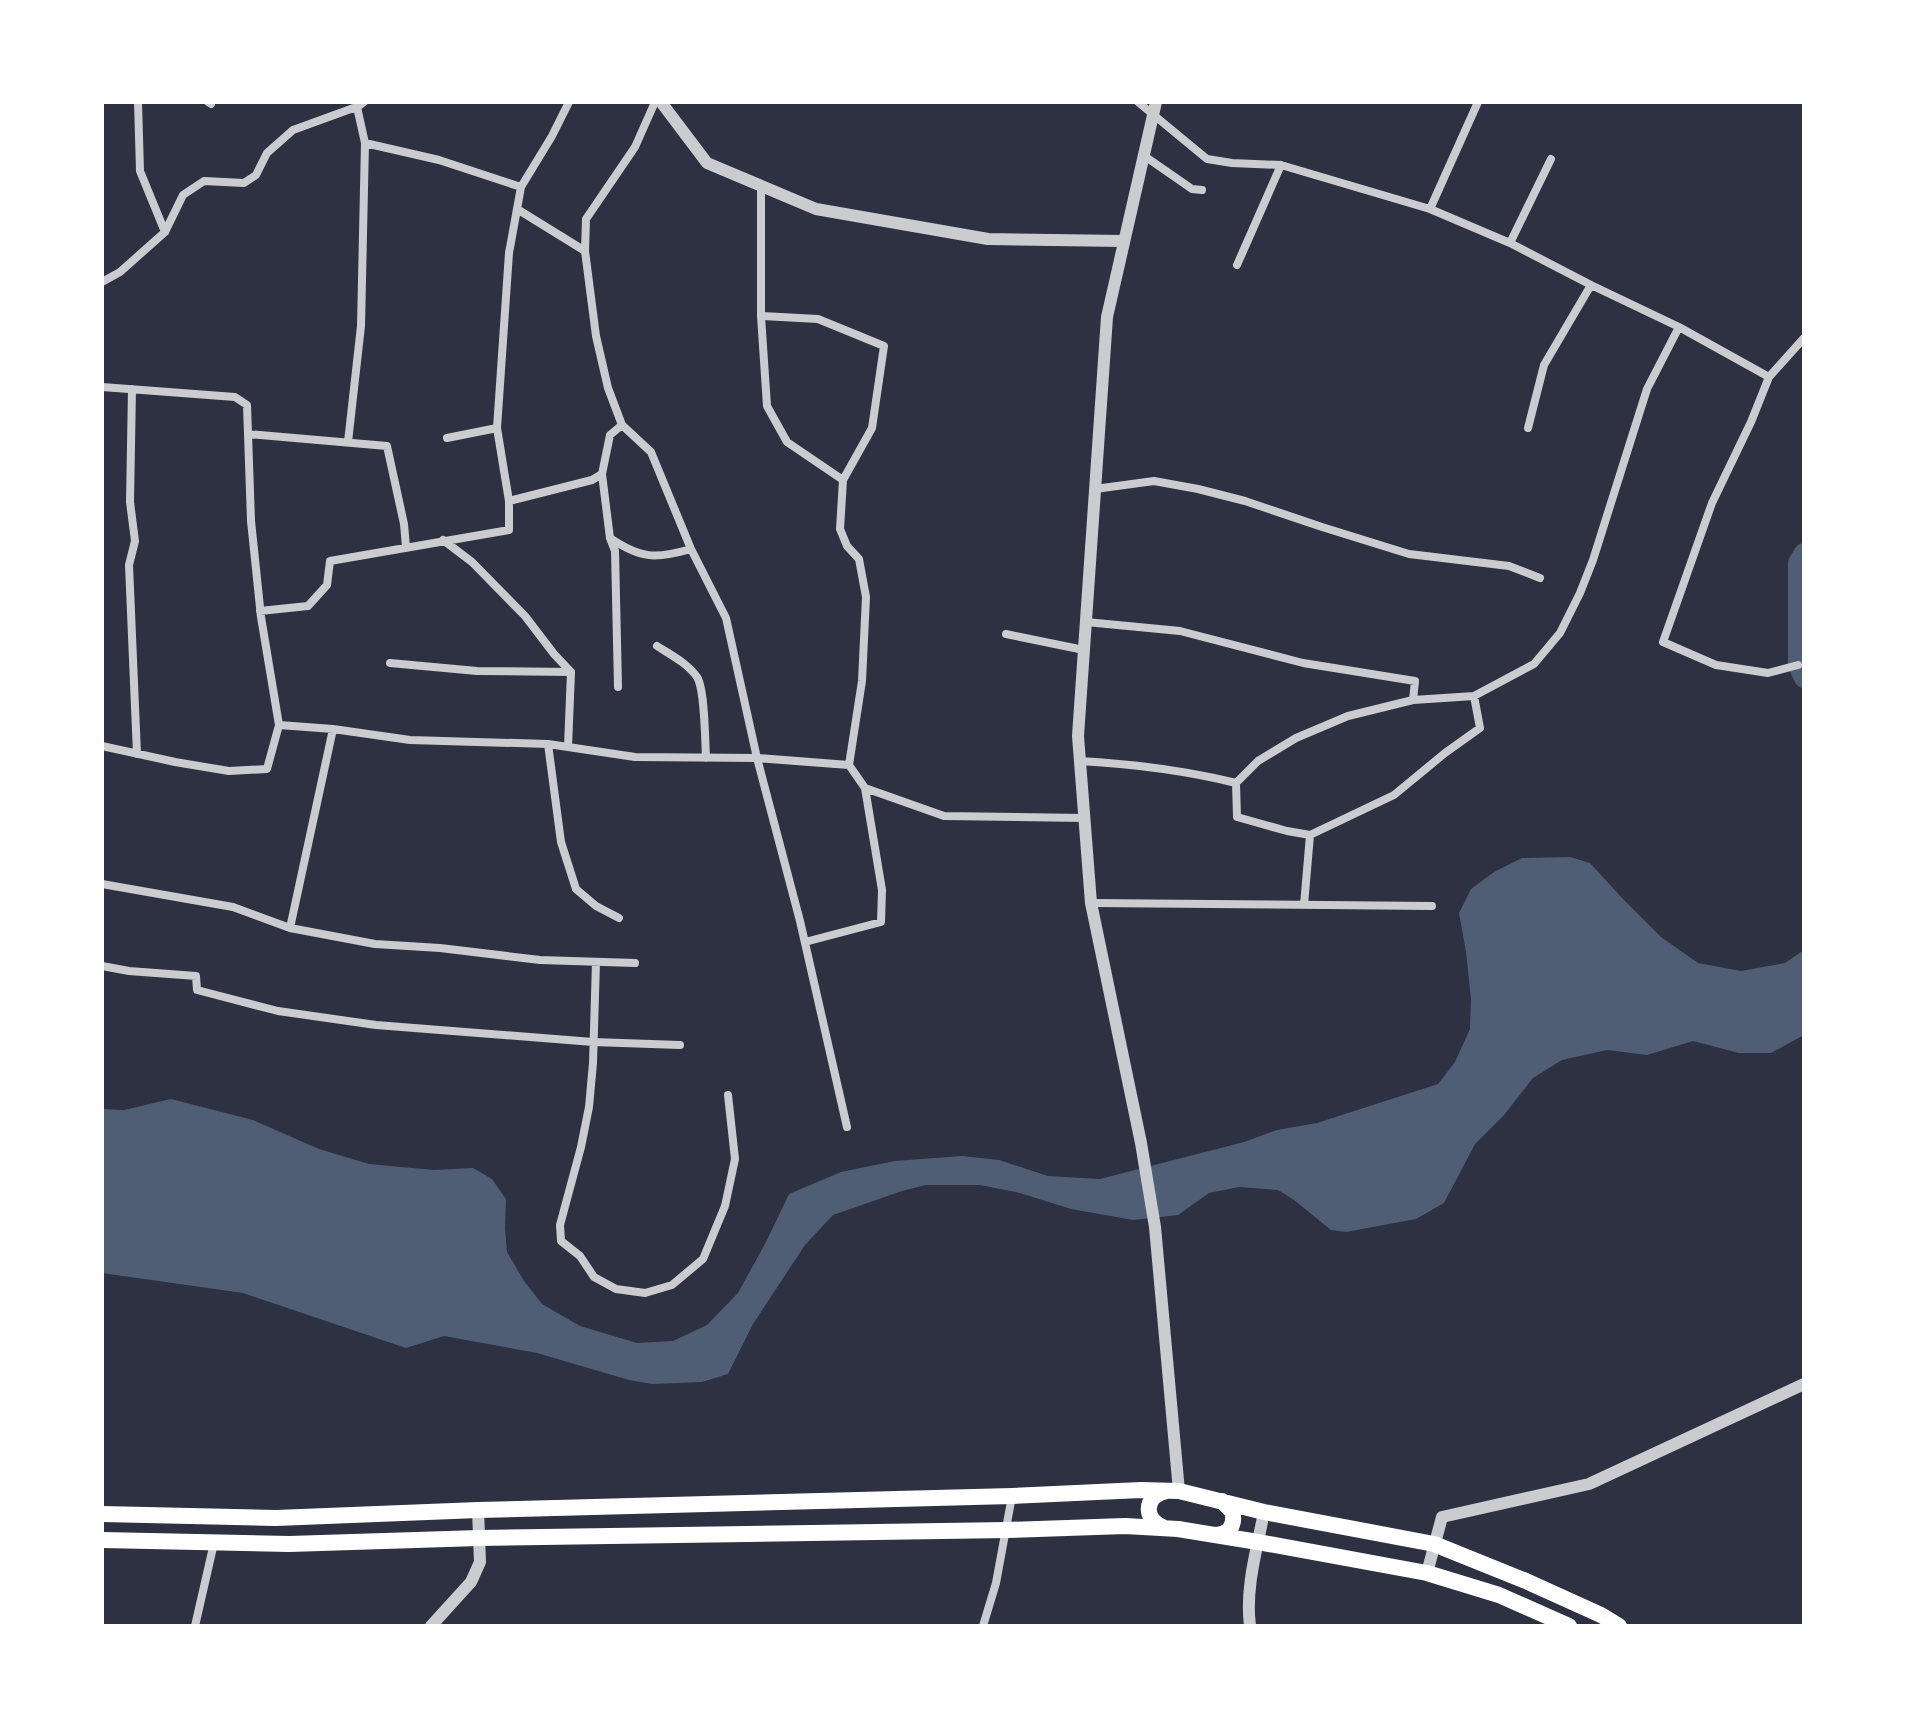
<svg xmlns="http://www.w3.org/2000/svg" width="1906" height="1728" font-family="'Fira Sans Condensed',sans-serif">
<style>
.water{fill:#4f5d75}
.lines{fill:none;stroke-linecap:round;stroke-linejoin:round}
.canal{stroke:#4f5d75;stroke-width:20}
.minor{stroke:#caccd0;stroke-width:8}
.tertiary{stroke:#caccd0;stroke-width:12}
.primary{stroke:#fff;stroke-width:16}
</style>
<rect width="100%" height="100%" fill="#2d3142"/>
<path class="water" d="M 1570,857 L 1590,863 L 1623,899 L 1661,937 L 1698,963 L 1741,971 L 1785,963 L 1804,950 L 1804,1035 L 1771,1053 L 1739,1053 L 1693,1041 L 1647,1055 L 1607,1050 L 1562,1060 L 1533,1078 L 1504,1115 L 1475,1144 L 1444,1203 L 1416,1219 L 1346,1232 L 1331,1230 L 1294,1200 L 1278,1190 L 1239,1187 L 1209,1193 L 1178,1215 L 1133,1220 L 1071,1209 L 1020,1193 L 980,1185 L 926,1185 L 902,1191 L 833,1215 L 805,1245 L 753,1324 L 728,1374 L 702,1382 L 652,1384 L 629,1380 L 537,1353 L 444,1336 L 406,1348 L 243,1293 L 102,1273 L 102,1109 L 124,1110 L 171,1099 L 253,1120 L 319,1149 L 369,1164 L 434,1170 L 473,1168 L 492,1179 L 506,1199 L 505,1229 L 507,1252 L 524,1281 L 542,1304 L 580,1326 L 637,1343 L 673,1341 L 707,1325 L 738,1293 L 766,1242 L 789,1194 L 841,1172 L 895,1161 L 962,1156 L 999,1160 L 1048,1176 L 1100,1179 L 1244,1142 L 1277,1130 L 1317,1123 L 1438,1084 L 1455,1062 L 1470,1029 L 1471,999 L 1466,952 L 1459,913 L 1471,889 L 1494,872 L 1522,858 Z"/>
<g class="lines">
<path class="canal" d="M 1804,553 L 1798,563 L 1798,665 L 1804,678"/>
<path class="minor" d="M 138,102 L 140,171 L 165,232
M 208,102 L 211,104
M 655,102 L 635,147 L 586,219 L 585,251 L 596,336 L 608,388 L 622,425 L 651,452 L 691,549 L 726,618 L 757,758 L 800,921 L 847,1127
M 1138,102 L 1207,159 L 1232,163 L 1281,165 L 1430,209 L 1510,243 L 1591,285 L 1679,327 L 1769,377
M 357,107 L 365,143 L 439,160 L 521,187
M 1143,155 L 1192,189 L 1202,190
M 761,185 L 761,316 L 767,406 L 787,442 L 843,480
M 517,209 L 585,251
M 1430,209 L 1478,102
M 1510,243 L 1551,159
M 1237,265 L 1281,165
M 102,282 L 120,272 L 165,232 L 183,195 L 204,181 L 244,183 L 256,175 L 267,153 L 293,130 L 359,106 L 364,102
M 761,316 L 818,319 L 884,346 L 872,428 L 843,480 L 840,529 L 847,546 L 859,559 L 866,597 L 862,681 L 849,765
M 102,387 L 235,397 L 247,405 L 251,521 L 261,617 L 279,725 L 267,769 L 229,771 L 175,762 L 102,746
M 132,389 L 130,502 L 135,541 L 129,565 L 137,754
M 1528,428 L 1544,365 L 1591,285
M 248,434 L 387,446 L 404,524 L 406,547
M 447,438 L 497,428
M 348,442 L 361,326 L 365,143
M 602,474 L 610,538 L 615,551 L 618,687
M 1095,489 L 1154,481 L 1198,489 L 1245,501 L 1322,527 L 1409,554 L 1509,566 L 1540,578
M 509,501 L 497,428 L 509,253 L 521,187 L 552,136 L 569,102
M 610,538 C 641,559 656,559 691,549
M 443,540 L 472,562 L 525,616 L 554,654 L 571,672 L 568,747
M 260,611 L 308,606 L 327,585 L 330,561 L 509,530 L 509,501 L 592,480 L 602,474 L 610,435 L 622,425
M 1086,622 L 1180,631 L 1303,663 L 1415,681 L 1413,700
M 1006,634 L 1084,650
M 657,646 C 671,655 687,663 697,677 C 705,689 705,741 706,758
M 390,663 L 477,671 L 571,672
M 1798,665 L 1768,673 L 1716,665 L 1663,642 L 1712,503 L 1751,422 L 1769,377 L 1804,338
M 279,725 L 333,729 L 410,740 L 548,744 L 635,757 L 757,758 L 849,765 L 865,788 L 944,816 L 1085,818
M 548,744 L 561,842 L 576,889 L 596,906 L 619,918
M 1080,761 C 1133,764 1184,770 1236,783
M 1310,835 L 1287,831 L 1237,817 L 1236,783 L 1258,761 L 1296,738 L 1348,716 L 1413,700 L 1474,696 L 1534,664 L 1560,633 L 1580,593 L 1593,560 L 1647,389 L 1679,327
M 102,884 L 233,907 L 290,928 L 375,944 L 440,948 L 540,960 L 635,963
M 1091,903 L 1432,906
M 1304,905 L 1310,835 L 1394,795 L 1445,753 L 1480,728 L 1474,696
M 290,928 L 333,729
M 805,942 L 881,922 L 882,890 L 865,788
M 596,962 L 593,1063 L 589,1107 L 581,1147 L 560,1225 L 561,1241 L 580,1256 L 594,1277 L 616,1289 L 645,1293 L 672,1285 L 703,1259 L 725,1206 L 735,1159 L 728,1095
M 102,966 L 129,971 L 196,976 L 197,990 L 278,1011 L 376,1025 L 593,1042 L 680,1045
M 195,1626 L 214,1543
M 983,1626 L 996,1583 L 1012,1496"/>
<path class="tertiary" d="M 661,102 L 707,163 L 816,209 L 988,239 L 1124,241
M 1156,102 L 1107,317 L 1078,736 L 1091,903 L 1141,1143 L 1155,1227 L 1179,1491
M 1427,1573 L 1442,1517 L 1589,1484 L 1804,1384
M 431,1626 L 471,1582 L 480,1562 L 478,1510
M 1250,1626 C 1245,1588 1257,1549 1264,1512"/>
<path class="primary" d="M 102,1514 L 276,1518 L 478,1510 L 1012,1496 L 1141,1490 L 1179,1491 L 1264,1512 L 1434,1544 L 1526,1581 L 1601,1615 L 1619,1626
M 1165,1528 C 1143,1521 1143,1496 1167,1491
M 1214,1535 C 1229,1535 1236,1525 1232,1511 L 1222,1501
M 102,1540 L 289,1544 L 479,1538 L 1007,1530 L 1125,1526 L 1178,1529 L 1258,1542 L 1427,1573 L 1499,1595 L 1569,1626"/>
</g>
<rect width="1906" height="1728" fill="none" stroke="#ffffff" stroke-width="208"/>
</svg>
